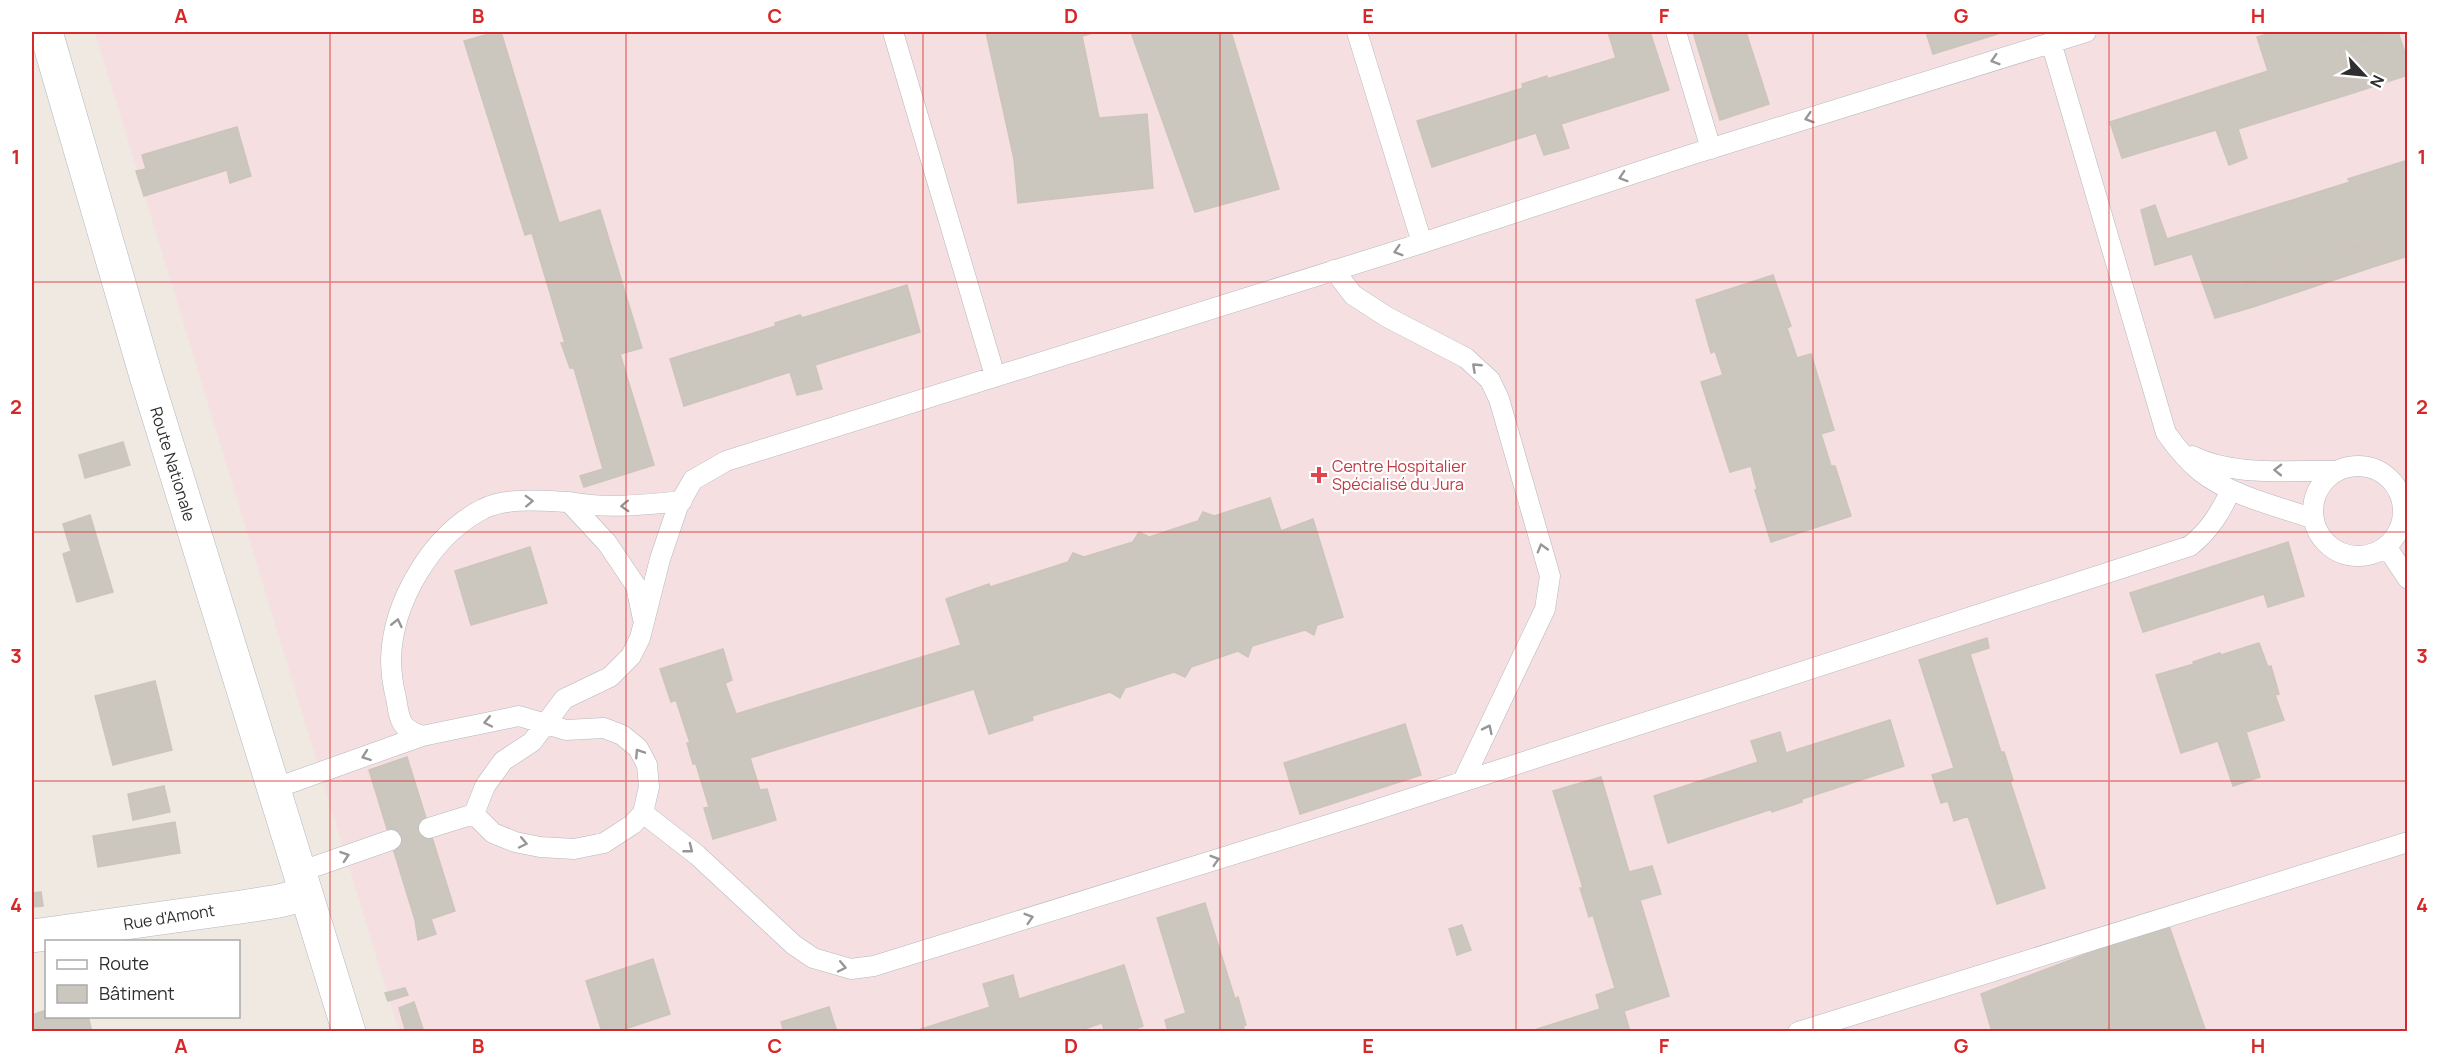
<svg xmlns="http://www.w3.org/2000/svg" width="2439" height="1063" font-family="Manrope,sans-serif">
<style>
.medical{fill:#f5dfe0}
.building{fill:#cbc7bf;stroke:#cbc5ba;stroke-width:1.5}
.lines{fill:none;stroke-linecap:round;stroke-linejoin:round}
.service-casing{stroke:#b4b7c1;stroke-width:21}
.tertiary-casing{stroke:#b4b7c1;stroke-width:34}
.secondary-casing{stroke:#b4b7c1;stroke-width:34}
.service{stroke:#fff;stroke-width:20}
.tertiary{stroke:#fff;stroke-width:33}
.secondary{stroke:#fff;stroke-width:33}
.oneway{stroke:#969696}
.grid{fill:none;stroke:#d62828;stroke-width:1.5;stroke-opacity:0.55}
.health-dot{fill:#e0444e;stroke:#fff;stroke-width:2}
.labels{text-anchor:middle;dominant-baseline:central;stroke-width:4.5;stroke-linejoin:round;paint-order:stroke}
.street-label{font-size:16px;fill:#2e2e2e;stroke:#fff}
.health-label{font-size:16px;fill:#be3a42;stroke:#fff;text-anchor:start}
.neatline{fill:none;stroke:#d62828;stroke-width:2}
.grid-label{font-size:20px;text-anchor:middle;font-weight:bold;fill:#d62828}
</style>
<rect width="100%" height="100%" fill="#efe9e1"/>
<path class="medical" d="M 95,32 L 2407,32 L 2407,1031 L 399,1031 Z"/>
<path class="building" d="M 496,32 L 501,32 L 559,223 L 600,210 L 642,348 L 620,354 L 654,465 L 584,487 L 580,476 L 603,469 L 574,368 L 570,368 L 561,343 L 565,343 L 532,233 L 525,235 L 464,41 Z
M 986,32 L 1097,32 L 1082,36 L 1099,118 L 1147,114 L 1153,188 L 1018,203 L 1014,159 Z
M 1131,32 L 1231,32 L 1279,189 L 1195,212 Z
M 1608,32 L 1650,32 L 1669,90 L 1561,124 L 1569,148 L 1544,155 L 1536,133 L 1432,167 L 1417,121 L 1523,88 L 1522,84 L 1547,76 L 1547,79 L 1616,58 Z
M 1677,32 L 1746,32 L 1769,104 L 1720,120 L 1693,32 L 1679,37 Z
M 1926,32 L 2004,32 L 1933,54 Z
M 2275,32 L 2390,32 L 2339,49 L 2353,93 L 2238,129 L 2247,158 L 2229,165 L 2216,130 L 2122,158 L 2110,122 L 2268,71 L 2257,37 Z
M 2390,32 L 2398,32 L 2408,62 L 2408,75 L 2353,93 L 2339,49 Z
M 237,127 L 251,176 L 230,183 L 227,170 L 144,196 L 136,171 L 146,169 L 142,155 Z
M 2408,160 L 2408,256 L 2376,266 L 2368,243 L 2245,282 L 2253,307 L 2215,318 L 2192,254 L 2155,265 L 2141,210 L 2155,205 L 2167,239 L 2350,182 L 2348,179 Z
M 2368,243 L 2376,266 L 2253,307 L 2245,282 Z
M 1773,275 L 1791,326 L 1787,328 L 1797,358 L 1811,354 L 1834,430 L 1821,434 L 1831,466 L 1835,466 L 1851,516 L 1771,542 L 1755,490 L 1757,489 L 1751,466 L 1730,472 L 1701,382 L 1723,375 L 1715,351 L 1711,353 L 1696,300 Z
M 907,285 L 920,332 L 815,365 L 822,389 L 797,395 L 790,372 L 684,406 L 670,359 L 776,326 L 775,323 L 800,315 L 802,318 Z
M 123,442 L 130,465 L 85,478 L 79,455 Z
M 1270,498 L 1281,531 L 1313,519 L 1343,617 L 1317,625 L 1314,635 L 1305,630 L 1252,646 L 1248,657 L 1238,651 L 1191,667 L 1185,677 L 1174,672 L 1125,688 L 1120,698 L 1110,692 L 1032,716 L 1033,720 L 989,734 L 974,689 L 750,758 L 760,790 L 767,789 L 776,820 L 713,839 L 704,808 L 709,807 L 696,764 L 693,764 L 687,743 L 690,743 L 676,700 L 671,702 L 660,669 L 723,649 L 732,680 L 725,683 L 736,714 L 961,645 L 946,599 L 989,584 L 990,587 L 1068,562 L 1073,553 L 1084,557 L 1133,542 L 1139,532 L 1149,537 L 1198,521 L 1203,512 L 1214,516 Z
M 90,515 L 113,592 L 77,602 L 63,554 L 71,551 L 63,524 Z
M 2288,542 L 2304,596 L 2268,607 L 2264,594 L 2143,632 L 2130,593 Z
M 530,547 L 547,603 L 471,625 L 455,571 Z
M 1987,638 L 1989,648 L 1970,654 L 2001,752 L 2004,752 L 2013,780 L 2010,781 L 2045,888 L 1997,904 L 1968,816 L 1954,821 L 1948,801 L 1941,803 L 1932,775 L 1954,768 L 1919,660 Z
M 2259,643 L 2268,667 L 2271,666 L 2279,694 L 2275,695 L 2284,720 L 2246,732 L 2260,777 L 2233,786 L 2218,741 L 2181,753 L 2156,675 L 2194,664 L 2193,662 L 2220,653 L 2221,655 Z
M 155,681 L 172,750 L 113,765 L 95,696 Z
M 1890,720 L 1904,766 L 1802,799 L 1802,802 L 1772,812 L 1772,809 L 1668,843 L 1654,796 L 1758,762 L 1751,741 L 1780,732 L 1786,753 Z
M 1405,724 L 1421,775 L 1300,814 L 1284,763 Z
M 407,757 L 455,911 L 431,919 L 436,934 L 418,940 L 415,920 L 369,770 Z
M 1601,777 L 1629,872 L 1652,866 L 1661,894 L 1640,900 L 1669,996 L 1624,1011 L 1630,1032 L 1528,1032 L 1600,1009 L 1596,995 L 1615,988 L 1593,915 L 1589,917 L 1580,888 L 1583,888 L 1553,791 Z
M 164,786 L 170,812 L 133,820 L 128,794 Z
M 175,822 L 180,853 L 98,867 L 93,836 Z
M 41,892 L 43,906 L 32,907 L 32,893 Z
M 1205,903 L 1235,999 L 1238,997 L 1246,1025 L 1243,1026 L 1245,1032 L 1168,1032 L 1165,1020 L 1186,1013 L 1157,918 Z
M 2168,923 L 2206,1032 L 1992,1032 L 1981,994 Z
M 1462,925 L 1471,950 L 1457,955 L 1449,929 Z
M 653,959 L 670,1014 L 616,1032 L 602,1032 L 586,981 Z
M 1124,965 L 1143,1026 L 1126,1032 L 1105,1032 L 1102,1023 L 1075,1032 L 912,1032 L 990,1007 L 983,984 L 1013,975 L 1019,999 Z
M 405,988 L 408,995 L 388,1001 L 385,993 Z
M 414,1002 L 424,1032 L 406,1032 L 399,1008 Z
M 829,1007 L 837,1032 L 784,1032 L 781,1022 Z
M 46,1010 L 46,1016 L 88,1016 L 92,1032 L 32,1032 L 32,1015 Z"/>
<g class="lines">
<defs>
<path id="service" d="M 893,32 L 995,376
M 1357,32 L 1422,243
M 1676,32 L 1711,149
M 2051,42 L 2166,433 C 2176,447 2187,461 2201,472 C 2232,496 2277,506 2314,519
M 1334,270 L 1353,295 L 1387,317 L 1466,358 L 1490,380 L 1499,399 L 1550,576 L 1545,609 L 1463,781
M 2192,456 C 2235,477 2290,470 2337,471
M2313 511a45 45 0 1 1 90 0a45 45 0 1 1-90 0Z
M 569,502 C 607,509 643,505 682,501
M 2386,546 L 2408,579
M 273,789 L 422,736
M 643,813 L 697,855 L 794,945 L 813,958 L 851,969 L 874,966 L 1363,814 L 2190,546 C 2210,530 2220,513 2231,490
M 474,814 L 485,786 L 503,761 L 532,742 L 564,699 L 610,677 L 631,656 L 640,638 L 660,559 L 678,506 L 693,480 L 726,461 L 1422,243 L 1690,155 L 2086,32
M 474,814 L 493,833 L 515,842 L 540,847 L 574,849 L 604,843 L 633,824 L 643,813 L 649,787 L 647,765 L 638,748 L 622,735 L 604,728 L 566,730 L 519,716 L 422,736 C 399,728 400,720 396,698 C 393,686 391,671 391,658 C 393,601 432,535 483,509 C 505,497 544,501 569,502 L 607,543 L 636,586 L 643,619
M 429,828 L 474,814
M 299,872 L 391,840
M 1798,1032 L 2408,842"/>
<path id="tertiary" d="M 32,936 L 241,907 L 279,901 L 306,894"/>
<path id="secondary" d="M 46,32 L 146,376 L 349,1032"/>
</defs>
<use href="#service" class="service-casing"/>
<use href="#tertiary" class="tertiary-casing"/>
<use href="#secondary" class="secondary-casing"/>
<use href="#service" class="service"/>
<use href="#tertiary" class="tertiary"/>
<use href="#secondary" class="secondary"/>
</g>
<defs><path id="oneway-chevron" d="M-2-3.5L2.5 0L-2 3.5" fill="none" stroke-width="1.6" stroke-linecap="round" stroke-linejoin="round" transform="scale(1.5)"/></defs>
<g class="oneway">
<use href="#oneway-chevron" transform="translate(1995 60) rotate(163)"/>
<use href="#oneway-chevron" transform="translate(1809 118) rotate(163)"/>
<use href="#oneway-chevron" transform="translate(1623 177) rotate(162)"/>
<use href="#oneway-chevron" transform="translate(1398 251) rotate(163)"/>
<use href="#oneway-chevron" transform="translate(1476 367) rotate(-137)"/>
<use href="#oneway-chevron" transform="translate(2278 470) rotate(-179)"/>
<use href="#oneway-chevron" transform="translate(529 501) rotate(-2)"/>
<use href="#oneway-chevron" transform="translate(625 506) rotate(178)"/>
<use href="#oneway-chevron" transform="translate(1542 548) rotate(-106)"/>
<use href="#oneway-chevron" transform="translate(397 623) rotate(-77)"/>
<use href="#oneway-chevron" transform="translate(488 722) rotate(168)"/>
<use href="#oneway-chevron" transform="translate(1488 729) rotate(-64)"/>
<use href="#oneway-chevron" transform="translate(639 753) rotate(-123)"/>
<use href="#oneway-chevron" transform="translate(366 756) rotate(160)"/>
<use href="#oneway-chevron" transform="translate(523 843) rotate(12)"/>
<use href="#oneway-chevron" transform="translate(689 849) rotate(38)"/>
<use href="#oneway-chevron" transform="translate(345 856) rotate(-19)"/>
<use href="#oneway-chevron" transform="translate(1215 860) rotate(-17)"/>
<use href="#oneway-chevron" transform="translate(1029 918) rotate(-17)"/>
<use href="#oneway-chevron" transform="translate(842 967) rotate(12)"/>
</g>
<path class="grid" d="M 330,32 L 330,1032M 626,32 L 626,1032M 923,32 L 923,1032M 1220,32 L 1220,1032M 1516,32 L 1516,1032M 1813,32 L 1813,1032M 2109,32 L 2109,1032M 32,282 L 2408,282M 32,532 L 2408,532M 32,781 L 2408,781"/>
<path class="health-dot" d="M1316 466h6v6h6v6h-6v6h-6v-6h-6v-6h6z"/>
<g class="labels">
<g class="street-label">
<text transform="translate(173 464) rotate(73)">Route Nationale</text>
<text transform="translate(169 917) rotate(-9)">Rue d'Amont</text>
</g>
<g class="health-label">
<text x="1332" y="466">Centre Hospitalier<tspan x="1332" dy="18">Spécialisé du Jura</tspan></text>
</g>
</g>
<rect width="2439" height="1063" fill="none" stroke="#ffffff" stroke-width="66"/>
<rect x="45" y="940" width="195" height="78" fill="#ffffff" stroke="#ababab" stroke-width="1.5"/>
<rect x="57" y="960" width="30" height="9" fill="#ffffff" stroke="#ababab" stroke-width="1.5"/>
<text x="99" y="970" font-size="18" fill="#2e2e2e">Route</text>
<rect x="57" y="985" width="30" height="18" fill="#cbc7bf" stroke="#ababab" stroke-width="1.5"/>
<text x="99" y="1000" font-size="18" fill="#2e2e2e">Bâtiment</text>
<g transform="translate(2364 75) rotate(116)" stroke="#ffffff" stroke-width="4.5" paint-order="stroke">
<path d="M0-4.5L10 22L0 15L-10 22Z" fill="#2e2e2e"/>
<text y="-9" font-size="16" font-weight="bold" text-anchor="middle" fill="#2e2e2e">N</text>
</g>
<rect x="33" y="33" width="2373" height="997" class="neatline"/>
<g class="grid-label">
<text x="181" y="23">A</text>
<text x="478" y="23">B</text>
<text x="775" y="23">C</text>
<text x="1071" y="23">D</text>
<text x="1368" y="23">E</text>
<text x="1664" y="23">F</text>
<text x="1961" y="23">G</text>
<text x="2258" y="23">H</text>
<text x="16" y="164">1</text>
<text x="2422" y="164">1</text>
<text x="16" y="414">2</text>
<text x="2422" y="414">2</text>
<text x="16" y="663">3</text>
<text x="2422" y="663">3</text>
<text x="16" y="912">4</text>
<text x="2422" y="912">4</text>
<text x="181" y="1053">A</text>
<text x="478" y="1053">B</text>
<text x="775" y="1053">C</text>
<text x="1071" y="1053">D</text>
<text x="1368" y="1053">E</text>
<text x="1664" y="1053">F</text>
<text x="1961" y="1053">G</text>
<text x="2258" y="1053">H</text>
</g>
</svg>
